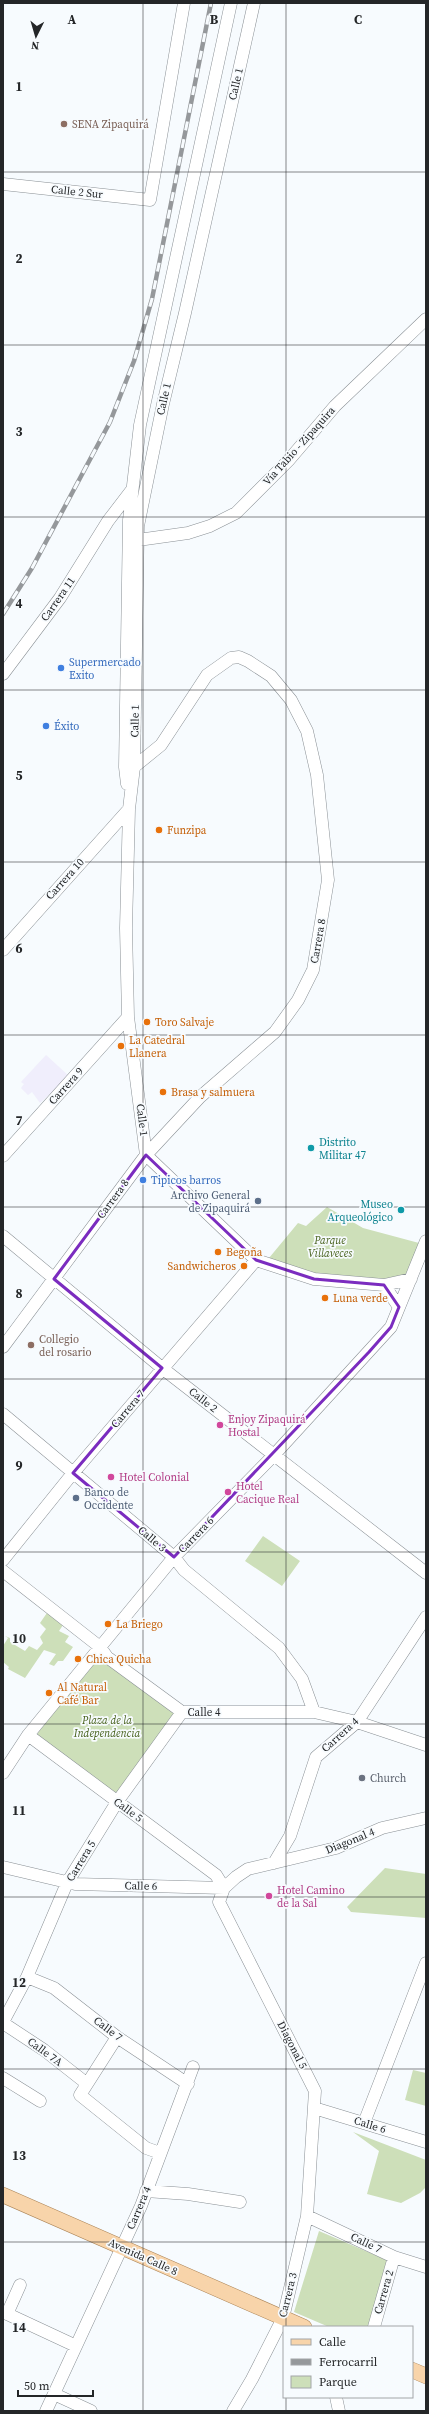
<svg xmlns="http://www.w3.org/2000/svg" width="429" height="2414" font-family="'Source Serif 4',serif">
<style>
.commercial{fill:#f0eefc}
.green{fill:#cddfb9}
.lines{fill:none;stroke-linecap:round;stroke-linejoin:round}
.minor-casing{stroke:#8a9095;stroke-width:13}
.major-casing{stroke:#ab8457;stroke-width:16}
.minor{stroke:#fff;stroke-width:12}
.major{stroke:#f8d4aa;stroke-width:15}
.rail-casing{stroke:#95989b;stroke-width:4.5}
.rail{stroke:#f7fbfe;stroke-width:3;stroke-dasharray:9;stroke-linecap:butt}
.marked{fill:none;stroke:#7b2cbf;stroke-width:3;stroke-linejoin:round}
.grid{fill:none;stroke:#242628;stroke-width:1;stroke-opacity:0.55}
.education-dot{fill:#8d6e63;stroke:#f7fbfe;stroke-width:1.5}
.shop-dot{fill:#3f7fe0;stroke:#f7fbfe;stroke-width:1.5}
.food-dot{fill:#e8710a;stroke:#f7fbfe;stroke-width:1.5}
.culture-dot{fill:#0f9aa8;stroke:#f7fbfe;stroke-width:1.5}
.service-dot{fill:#5c6f8a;stroke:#f7fbfe;stroke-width:1.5}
.hotel-dot{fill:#d1479c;stroke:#f7fbfe;stroke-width:1.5}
.worship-dot{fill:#6b7280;stroke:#f7fbfe;stroke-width:1.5}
.labels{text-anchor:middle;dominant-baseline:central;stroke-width:3.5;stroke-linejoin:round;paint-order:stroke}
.street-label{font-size:11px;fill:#242628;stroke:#f7fbfe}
.education-label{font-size:11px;fill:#785e54;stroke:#f7fbfe;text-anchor:start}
.shop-label{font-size:11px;fill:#366cbe;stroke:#f7fbfe;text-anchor:start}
.food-label{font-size:11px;fill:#c56008;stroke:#f7fbfe;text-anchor:start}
.culture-label{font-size:11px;fill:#0d838f;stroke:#f7fbfe;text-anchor:start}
.service-label{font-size:11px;fill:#4e5e75;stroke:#f7fbfe;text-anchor:end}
.park-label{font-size:11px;font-style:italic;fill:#48621d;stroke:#f7fbfe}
.hotel-label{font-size:11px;fill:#b23c85;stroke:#f7fbfe;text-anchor:start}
.worship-label{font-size:11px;fill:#5b616d;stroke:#f7fbfe;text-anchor:start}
.grid-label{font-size:13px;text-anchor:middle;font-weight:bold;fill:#242628;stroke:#f7fbfe;stroke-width:3.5;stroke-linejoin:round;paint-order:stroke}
</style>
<rect width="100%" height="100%" fill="#f7fbfe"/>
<path class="commercial" d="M 46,1055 L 69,1076 L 40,1103 L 32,1092 L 28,1095 L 21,1088 L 24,1084 L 21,1082 Z"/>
<path class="green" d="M 327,1207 L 363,1228 L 419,1243 L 407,1274 L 386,1282 L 315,1276 L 269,1258 L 298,1223 L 306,1226 Z
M 263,1536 L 300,1561 L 282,1586 L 245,1561 Z
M 49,1610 L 65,1622 L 59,1631 L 69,1636 L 65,1642 L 73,1647 L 63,1661 L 58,1661 L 54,1666 L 49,1664 L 56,1654 L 44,1650 L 25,1678 L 8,1669 L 9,1667 L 3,1662 L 3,1646 L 8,1638 L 5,1636 L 10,1638 L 10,1642 L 25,1651 L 29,1646 L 37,1650 L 43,1643 L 40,1637 L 46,1629 L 40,1623 Z
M 99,1653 L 179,1714 L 114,1798 L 34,1738 Z
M 385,1868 L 426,1874 L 426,1918 L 351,1912 L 347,1907 Z
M 413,2070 L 426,2073 L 426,2106 L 405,2100 Z
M 353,2132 L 426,2160 L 426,2187 L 420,2193 L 401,2203 L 367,2194 L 379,2151 Z
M 319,2231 L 389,2261 L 368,2327 L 329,2327 L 294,2312 Z"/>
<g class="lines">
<defs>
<path id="minor" d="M 254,3 L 185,313 L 163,404 L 138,526 L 134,767 L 129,809 L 126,928 L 128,1017 L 146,1155 L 256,1260 L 314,1279 L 384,1285 L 411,1279
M 3,184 L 150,200 L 184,3
M 131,541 L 188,533 L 210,526 L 236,513 L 288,461 L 335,406 L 426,319
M 3,674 L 60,598 L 108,521 L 131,491
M 127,784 L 125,767 L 129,520 L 140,425 L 231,3
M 3,950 L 129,809
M 3,1156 L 128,1017
M 3,1236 L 162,1368 L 426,1573
M 384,1285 L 399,1307
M 3,1347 L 146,1155 L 200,1097 L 275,1032 L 298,1000 L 313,970 L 328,880 L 317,775 L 307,731 L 291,700 L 271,676 L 248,661 L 239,657 L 231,658 L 207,675 L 161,745 L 134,767
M 3,1414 L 174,1557 L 184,1570 L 279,1648 L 302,1679 L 314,1712
M 3,1560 L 73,1473 L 256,1260
M 3,1571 L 100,1647 L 107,1657 L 182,1712 L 314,1712 L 357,1722 L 426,1745
M 28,1735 L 216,1875 L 224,1888
M 3,1773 L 28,1735 L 174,1557 L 274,1455 L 391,1327 L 426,1241
M 274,1863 L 290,1836 L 316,1757 L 357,1722 L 426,1617
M 3,1867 L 75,1884 L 224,1888 L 236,1877 L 248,1869 L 336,1848 L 382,1828 L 426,1818
M 224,1888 L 219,1902 L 315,2091 L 307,2216 L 283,2318 L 252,2379 L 233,2411
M 27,1977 L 54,1988 L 117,2037 L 188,2084
M 3,2022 L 27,1977 L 67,1883 L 117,1802 L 182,1712
M 3,2023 L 44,2050 L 86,2083
M 117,2037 L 80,2095 L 146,2148 L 160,2153
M 3,2078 L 40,2101
M 314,2108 L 426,2142
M 364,2123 L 426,1963
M 146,2191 L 188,2194 L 240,2202
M 307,2216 L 394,2257 L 426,2267
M 3,2312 L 76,2346
M 7,2314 L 20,2285
M 374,2327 L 394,2257
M 54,2394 L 91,2411
M 336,2397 L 339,2411
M 46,2411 L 141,2206 L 193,2067"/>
<path id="major" d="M 3,2195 L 304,2327
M 412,2370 L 426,2376"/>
</defs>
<use href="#minor" class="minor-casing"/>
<use href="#major" class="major-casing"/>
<use href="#minor" class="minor"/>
<use href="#major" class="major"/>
<defs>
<path id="rail" d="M 3,614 L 32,568 L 110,422 L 134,361 L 152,299 L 211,3"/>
</defs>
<use href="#rail" class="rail-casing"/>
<use href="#rail" class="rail"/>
</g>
<path class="marked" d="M 146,1155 L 256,1260 L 314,1279 L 384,1285 L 399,1307 L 391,1327 L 369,1352 L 174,1557 L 73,1473 L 162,1368 L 54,1279 Z"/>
<path class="grid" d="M 143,3 L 143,2411M 286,3 L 286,2327M 3,172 L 426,172M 3,345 L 426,345M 3,517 L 426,517M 3,690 L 426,690M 3,862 L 426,862M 3,1035 L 426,1035M 3,1207 L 426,1207M 3,1379 L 426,1379M 3,1552 L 426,1552M 3,1724 L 426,1724M 3,1897 L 426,1897M 3,2069 L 426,2069M 3,2242 L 426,2242M 286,2397 L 286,2411"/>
<g class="education-dot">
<circle cx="64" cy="124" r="4"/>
<circle cx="31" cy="1345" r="4"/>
</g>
<g class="shop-dot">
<circle cx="61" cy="668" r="4"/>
<circle cx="46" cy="726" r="4"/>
<circle cx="143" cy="1180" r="4"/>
</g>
<g class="food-dot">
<circle cx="159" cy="830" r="4"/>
<circle cx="147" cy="1022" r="4"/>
<circle cx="121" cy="1046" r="4"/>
<circle cx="163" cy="1092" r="4"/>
<circle cx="218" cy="1252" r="4"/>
<circle cx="244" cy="1266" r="4"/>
<circle cx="325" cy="1298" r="4"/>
<circle cx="108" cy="1624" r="4"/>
<circle cx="78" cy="1659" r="4"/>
<circle cx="49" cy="1693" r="4"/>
</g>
<g class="culture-dot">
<circle cx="311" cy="1148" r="4"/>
<circle cx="401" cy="1210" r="4"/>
</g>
<g class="service-dot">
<circle cx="258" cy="1201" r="4"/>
<circle cx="76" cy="1498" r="4"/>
</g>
<g class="hotel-dot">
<circle cx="220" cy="1425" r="4"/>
<circle cx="111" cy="1477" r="4"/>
<circle cx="228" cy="1492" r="4"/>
<circle cx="269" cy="1896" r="4"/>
</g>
<circle class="worship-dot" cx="362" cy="1778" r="4"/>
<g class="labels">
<g class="street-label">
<text transform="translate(236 84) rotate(-77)">Calle 1</text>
<text transform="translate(77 192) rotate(6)">Calle 2 Sur</text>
<text transform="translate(164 399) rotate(-77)">Calle 1</text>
<text transform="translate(299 446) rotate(-48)">Vía Tabio - Zipaquira</text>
<text transform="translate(58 599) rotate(-55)">Carrera 11</text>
<text transform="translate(135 721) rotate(-89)">Calle 1</text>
<text transform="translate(65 879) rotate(-48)">Carrera 10</text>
<text transform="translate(318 941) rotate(-80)">Carrera 8</text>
<text transform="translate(66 1086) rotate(-48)">Carrera 9</text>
<text transform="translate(142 1120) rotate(83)">Calle 1</text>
<text transform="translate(113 1199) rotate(-54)">Carrera 8</text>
<text transform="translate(203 1400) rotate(38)">Calle 2</text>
<text transform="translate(128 1409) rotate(-50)">Carrera 7</text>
<text transform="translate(196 1535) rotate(-46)">Carrera 6</text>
<text transform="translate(152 1539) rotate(40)">Calle 3</text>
<text x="204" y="1712">Calle 4</text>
<text transform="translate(340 1735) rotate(-42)">Carrera 4</text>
<text transform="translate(128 1810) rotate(36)">Calle 5</text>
<text transform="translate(350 1841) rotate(-22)">Diagonal 4</text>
<text transform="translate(81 1861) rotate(-59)">Carrera 5</text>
<text transform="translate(141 1886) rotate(1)">Calle 6</text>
<text transform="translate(108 2029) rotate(37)">Calle 7</text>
<text transform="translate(292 2045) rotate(63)">Diagonal 5</text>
<text transform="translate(45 2052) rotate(36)">Calle 7A</text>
<text transform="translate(370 2125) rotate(17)">Calle 6</text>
<text transform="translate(139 2208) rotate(-67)">Carrera 4</text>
<text transform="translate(366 2243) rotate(25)">Calle 7</text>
<text transform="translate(143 2257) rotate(24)">Avenida Calle 8</text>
<text transform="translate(384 2292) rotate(-74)">Carrera 2</text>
<text transform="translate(288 2295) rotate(-76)">Carrera 3</text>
</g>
<g class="education-label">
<text x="72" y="124">SENA Zipaquirá</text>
<text x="39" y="1339">Collegio<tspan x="39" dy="13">del rosario</tspan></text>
</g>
<g class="shop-label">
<text x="69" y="662">Supermercado<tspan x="69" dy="13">Exito</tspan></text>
<text x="54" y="726">Éxito</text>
<text x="151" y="1180">Tipicos barros</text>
</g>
<g class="food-label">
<text x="167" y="830">Funzipa</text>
<text x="155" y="1022">Toro Salvaje</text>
<text x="129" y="1040">La Catedral<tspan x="129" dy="13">Llanera</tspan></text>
<text x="171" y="1092">Brasa y salmuera</text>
<text x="226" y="1252">Begoña</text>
<text x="236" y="1266" text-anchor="end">Sandwicheros</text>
<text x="333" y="1298">Luna verde</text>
<text x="116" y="1624">La Briego</text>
<text x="86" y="1659">Chica Quicha</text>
<text x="57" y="1687">Al Natural<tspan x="57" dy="13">Café Bar</tspan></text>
</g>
<g class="culture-label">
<text x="319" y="1142">Distrito<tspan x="319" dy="13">Militar 47</tspan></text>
<text x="393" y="1204" text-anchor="end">Museo<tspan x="393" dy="13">Arqueológico</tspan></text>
</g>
<g class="service-label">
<text x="250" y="1195">Archivo General<tspan x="250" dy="13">de Zipaquirá</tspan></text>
<text x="84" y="1492" text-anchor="start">Banco de<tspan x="84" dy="13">Occidente</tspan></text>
</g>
<g class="park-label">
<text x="330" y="1240">Parque<tspan x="330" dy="13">Villaveces</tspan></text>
<text x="107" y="1720">Plaza de la<tspan x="107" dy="13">Independencia</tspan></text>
</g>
<g class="hotel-label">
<text x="228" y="1419">Enjoy Zipaquirá<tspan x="228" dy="13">Hostal</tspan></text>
<text x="119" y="1477">Hotel Colonial</text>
<text x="236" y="1486">Hotel<tspan x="236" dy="13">Cacique Real</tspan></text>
<text x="277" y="1890">Hotel Camino<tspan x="277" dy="13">de la Sal</tspan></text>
</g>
<g class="worship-label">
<text x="370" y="1778">Church</text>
</g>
</g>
<g class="grid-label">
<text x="72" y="24">A</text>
<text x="214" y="24">B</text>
<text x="358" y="24">C</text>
<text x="19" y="91">1</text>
<text x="19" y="263">2</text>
<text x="19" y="436">3</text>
<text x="19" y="608">4</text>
<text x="19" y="780">5</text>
<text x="19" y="953">6</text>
<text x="19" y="1125">7</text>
<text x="19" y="1298">8</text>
<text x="19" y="1470">9</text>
<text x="19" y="1643">10</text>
<text x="19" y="1815">11</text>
<text x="19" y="1987">12</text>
<text x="19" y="2160">13</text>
<text x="19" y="2332">14</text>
</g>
<rect width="429" height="2414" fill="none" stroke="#242628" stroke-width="8"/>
<rect x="283" y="2326" width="130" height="72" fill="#f7fbfe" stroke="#a3a6a8"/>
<rect x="291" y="2339" width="20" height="6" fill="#f8d4aa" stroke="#a3a6a8"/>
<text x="319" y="2346" font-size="12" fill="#242628">Calle</text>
<rect x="291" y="2359" width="20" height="6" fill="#95989b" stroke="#a3a6a8"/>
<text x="319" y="2366" font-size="12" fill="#242628">Ferrocarril</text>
<rect x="291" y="2376" width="20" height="12" fill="#cddfb9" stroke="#a3a6a8"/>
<text x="319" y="2386" font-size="12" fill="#242628">Parque</text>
<g transform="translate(36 36) rotate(185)" stroke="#f7fbfe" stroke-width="3" paint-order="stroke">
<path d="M0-3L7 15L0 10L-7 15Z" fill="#242628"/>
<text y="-6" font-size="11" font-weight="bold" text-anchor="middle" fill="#242628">N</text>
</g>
<path d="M18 2390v6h75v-6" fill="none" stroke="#242628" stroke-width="2"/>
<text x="24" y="2390" font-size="12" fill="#242628" stroke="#f7fbfe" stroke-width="3" paint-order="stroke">50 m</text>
</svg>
